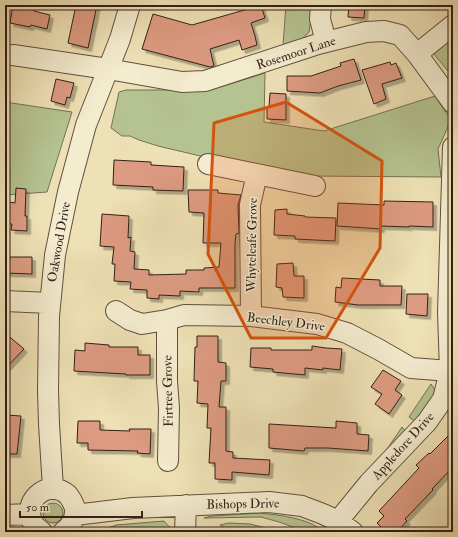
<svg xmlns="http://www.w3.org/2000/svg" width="458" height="537" font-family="'IM FELL Double Pica',serif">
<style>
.grass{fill:#b5c390;stroke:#747154}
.building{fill:#dd9b81;stroke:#321f18;filter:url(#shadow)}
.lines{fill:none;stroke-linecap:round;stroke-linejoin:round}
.minor-casing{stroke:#61503f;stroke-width:22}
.minor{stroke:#f4eccf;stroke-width:20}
.marked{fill:#d6530d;fill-opacity:0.2;stroke:#d6530d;stroke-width:3;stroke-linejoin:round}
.labels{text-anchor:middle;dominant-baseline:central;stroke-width:3;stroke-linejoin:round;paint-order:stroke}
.street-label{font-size:13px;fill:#321f18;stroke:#f4eccf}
</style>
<defs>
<filter id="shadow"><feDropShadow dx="3.5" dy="3.5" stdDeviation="0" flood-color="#0004"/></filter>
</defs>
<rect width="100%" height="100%" fill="#eee1b5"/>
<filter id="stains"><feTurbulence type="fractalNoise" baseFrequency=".005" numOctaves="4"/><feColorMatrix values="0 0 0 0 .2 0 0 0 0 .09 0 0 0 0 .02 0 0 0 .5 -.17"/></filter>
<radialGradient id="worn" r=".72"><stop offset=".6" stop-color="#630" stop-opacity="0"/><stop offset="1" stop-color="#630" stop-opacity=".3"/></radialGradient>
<path class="grass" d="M 286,5 L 313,5 L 309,32 L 299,43 L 283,45 Z
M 453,37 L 453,77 L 433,53 Z
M 265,73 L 264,122 L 324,131 L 435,96 L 451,120 L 438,149 L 441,177 L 306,176 L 247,167 L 158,146 L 139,140 L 130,136 L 122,136 L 111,128 L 119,92 L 126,90 L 210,90 Z
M 5,102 L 72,112 L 47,192 L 5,195 Z
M 431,384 L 435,390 L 435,396 L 417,423 L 409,417 Z
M 402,427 L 407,433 L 383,455 Z
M43 513a10 10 0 1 1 20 0a10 10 0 1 1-20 0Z
M 260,513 C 278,515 296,517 312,524 C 317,527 322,529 326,532 L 307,532 L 279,522 L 261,517 L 204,518 L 211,516 Z
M 164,521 L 172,530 L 172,532 L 97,532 L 116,525 Z
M 229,523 L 250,524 L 283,532 L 232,532 L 220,525 Z"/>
<path class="building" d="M 13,5 L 34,10 L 34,11 L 50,15 L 47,29 L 31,25 L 30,27 L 10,23 Z
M 76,5 L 97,5 L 88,48 L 68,43 Z
M 256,5 L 261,5 L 265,18 L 251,23 L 255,36 L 257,45 L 242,50 L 239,40 L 210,49 L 214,66 L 210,67 L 142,49 L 153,14 L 192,25 L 248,9 L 248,8 Z
M 349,5 L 365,5 L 364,18 L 348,17 Z
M 354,59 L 361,80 L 338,86 L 320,93 L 287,91 L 287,76 L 311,76 L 341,66 L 340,63 Z
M 390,62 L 391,65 L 396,63 L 402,78 L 382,84 L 386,99 L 374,104 L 362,70 Z
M 56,79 L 74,83 L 70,98 L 67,97 L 65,105 L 51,101 Z
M 270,93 L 286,94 L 286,120 L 267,119 L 267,107 L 269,107 Z
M 114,160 L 151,162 L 151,165 L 184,167 L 183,191 L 153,190 L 153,187 L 113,185 Z
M 16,188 L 26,189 L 25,216 L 27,216 L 27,231 L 11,230 L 12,224 L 7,224 L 9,202 L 15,203 Z
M 188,190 L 218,190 L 218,193 L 241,195 L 238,205 L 239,233 L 236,234 L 235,244 L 235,288 L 199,288 L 199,292 L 180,291 L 180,296 L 159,295 L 159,299 L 147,298 L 147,290 L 130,289 L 131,282 L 114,281 L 115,264 L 112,264 L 114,247 L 100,246 L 102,214 L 129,216 L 128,238 L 131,237 L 130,251 L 135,252 L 134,269 L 149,270 L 149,275 L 186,274 L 186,270 L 204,270 L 204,268 L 219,267 L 221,243 L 203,243 L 204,213 L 189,212 Z
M 384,201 L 433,202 L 433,227 L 409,226 L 409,227 L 381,226 L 381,229 L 337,226 L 338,203 L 384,205 Z
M 287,209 L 287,214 L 305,216 L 305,217 L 336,218 L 335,241 L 295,239 L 295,236 L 274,235 L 275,210 Z
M 10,257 L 32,257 L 32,274 L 5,273 L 5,260 L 10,260 Z
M 293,263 L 294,276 L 304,276 L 304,298 L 283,297 L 282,288 L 276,287 L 277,264 Z
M 342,278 L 380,280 L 380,286 L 402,286 L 401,305 L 358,305 L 335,302 L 336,287 L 341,288 Z
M 407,294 L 428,294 L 427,316 L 406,314 Z
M 5,333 L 24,349 L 5,369 Z
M 197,336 L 218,336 L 218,362 L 226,363 L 226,381 L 221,381 L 219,407 L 226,407 L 226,451 L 233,452 L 233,458 L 270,460 L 269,475 L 232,472 L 232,480 L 215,479 L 215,463 L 209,463 L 211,428 L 207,428 L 208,404 L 197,403 L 198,381 L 194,381 L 195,347 L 197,347 Z
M 85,343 L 109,345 L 109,347 L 138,347 L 138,355 L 150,355 L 150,375 L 126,375 L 126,374 L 74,371 L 75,350 L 85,351 Z
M 312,346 L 326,348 L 342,349 L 340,370 L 323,368 L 323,370 L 305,368 L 305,375 L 273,372 L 273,369 L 250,367 L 251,348 L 271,348 L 271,350 L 312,350 Z
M 383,370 L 401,381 L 395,390 L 402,395 L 389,414 L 375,404 L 382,394 L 371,387 Z
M 6,415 L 21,416 L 17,454 L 5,454 L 5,421 Z
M 78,421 L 100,421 L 100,430 L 130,431 L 129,429 L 151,429 L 150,454 L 137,453 L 138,451 L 88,450 L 88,443 L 77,443 Z
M 336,421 L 357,423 L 357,434 L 369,435 L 368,451 L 328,448 L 305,448 L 304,451 L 269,448 L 269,424 L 336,428 Z
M 453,431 L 453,467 L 432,489 L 433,490 L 405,519 L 407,521 L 397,532 L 386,532 L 377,523 L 384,516 L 379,511 L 419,468 L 416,465 L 429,453 L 430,454 Z"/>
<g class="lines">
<defs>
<path id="minor" d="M 321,5 L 320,19 L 326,42
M 417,54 L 453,25
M 13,55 L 108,69 L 182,82 L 205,81 L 318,44 L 366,32 L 384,31 L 400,35 L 417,54 L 453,103
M 208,164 L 315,186
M 5,301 L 50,303
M 116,311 L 130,320 L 142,324 L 167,320 L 184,315 L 251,316 L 317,324 L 347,333 L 378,349 L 411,368 L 450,371
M 251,316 L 250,205 L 257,174
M 167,320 L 167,381 L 169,408 L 168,461
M 53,489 L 49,424 L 48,391 L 49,316 L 55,255 L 68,192 L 86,125 L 120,39 L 130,5
M 5,515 L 30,514
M 75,515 L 133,508 L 269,502 L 302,506 L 323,514 L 338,521 L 353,532
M 338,521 L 369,483 L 427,422 L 443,399 L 450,371 L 448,312 L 453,147
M 42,532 C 40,530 37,528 35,526 C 18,504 47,476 68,495 C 71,499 74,504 75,509 C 76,519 71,526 63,532
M 185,532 L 186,505"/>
</defs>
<use href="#minor" class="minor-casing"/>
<use href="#minor" class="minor"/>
</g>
<path class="marked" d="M 286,102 L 382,161 L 380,248 L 326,338 L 251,338 L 208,254 L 214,123 Z"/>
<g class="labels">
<g class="street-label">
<text transform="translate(296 53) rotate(-18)">Rosemoor Lane</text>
<text transform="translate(59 242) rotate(-80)">Oakwood Drive</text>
<text transform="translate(252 245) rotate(-89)">Whyteleafe Grove</text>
<text transform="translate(286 322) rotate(7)">Beechley Drive</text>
<text transform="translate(168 391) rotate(-91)">Firtree Grove</text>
<text transform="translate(403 446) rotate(-48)">Appledore Drive</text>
<text transform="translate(243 504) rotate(-1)">Bishops Drive</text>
</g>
</g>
<rect width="458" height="537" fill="none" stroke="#eee1b5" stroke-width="20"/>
<rect x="6" y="6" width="446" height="525" fill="none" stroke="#321f18" stroke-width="2"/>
<rect x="10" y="10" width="438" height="517" fill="none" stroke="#321f18"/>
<path d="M20 511v6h122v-6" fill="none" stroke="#321f18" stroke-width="2"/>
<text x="26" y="511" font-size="12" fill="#321f18" stroke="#f4eccf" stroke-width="3" paint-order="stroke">50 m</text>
<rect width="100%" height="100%" filter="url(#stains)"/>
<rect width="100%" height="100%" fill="url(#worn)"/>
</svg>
